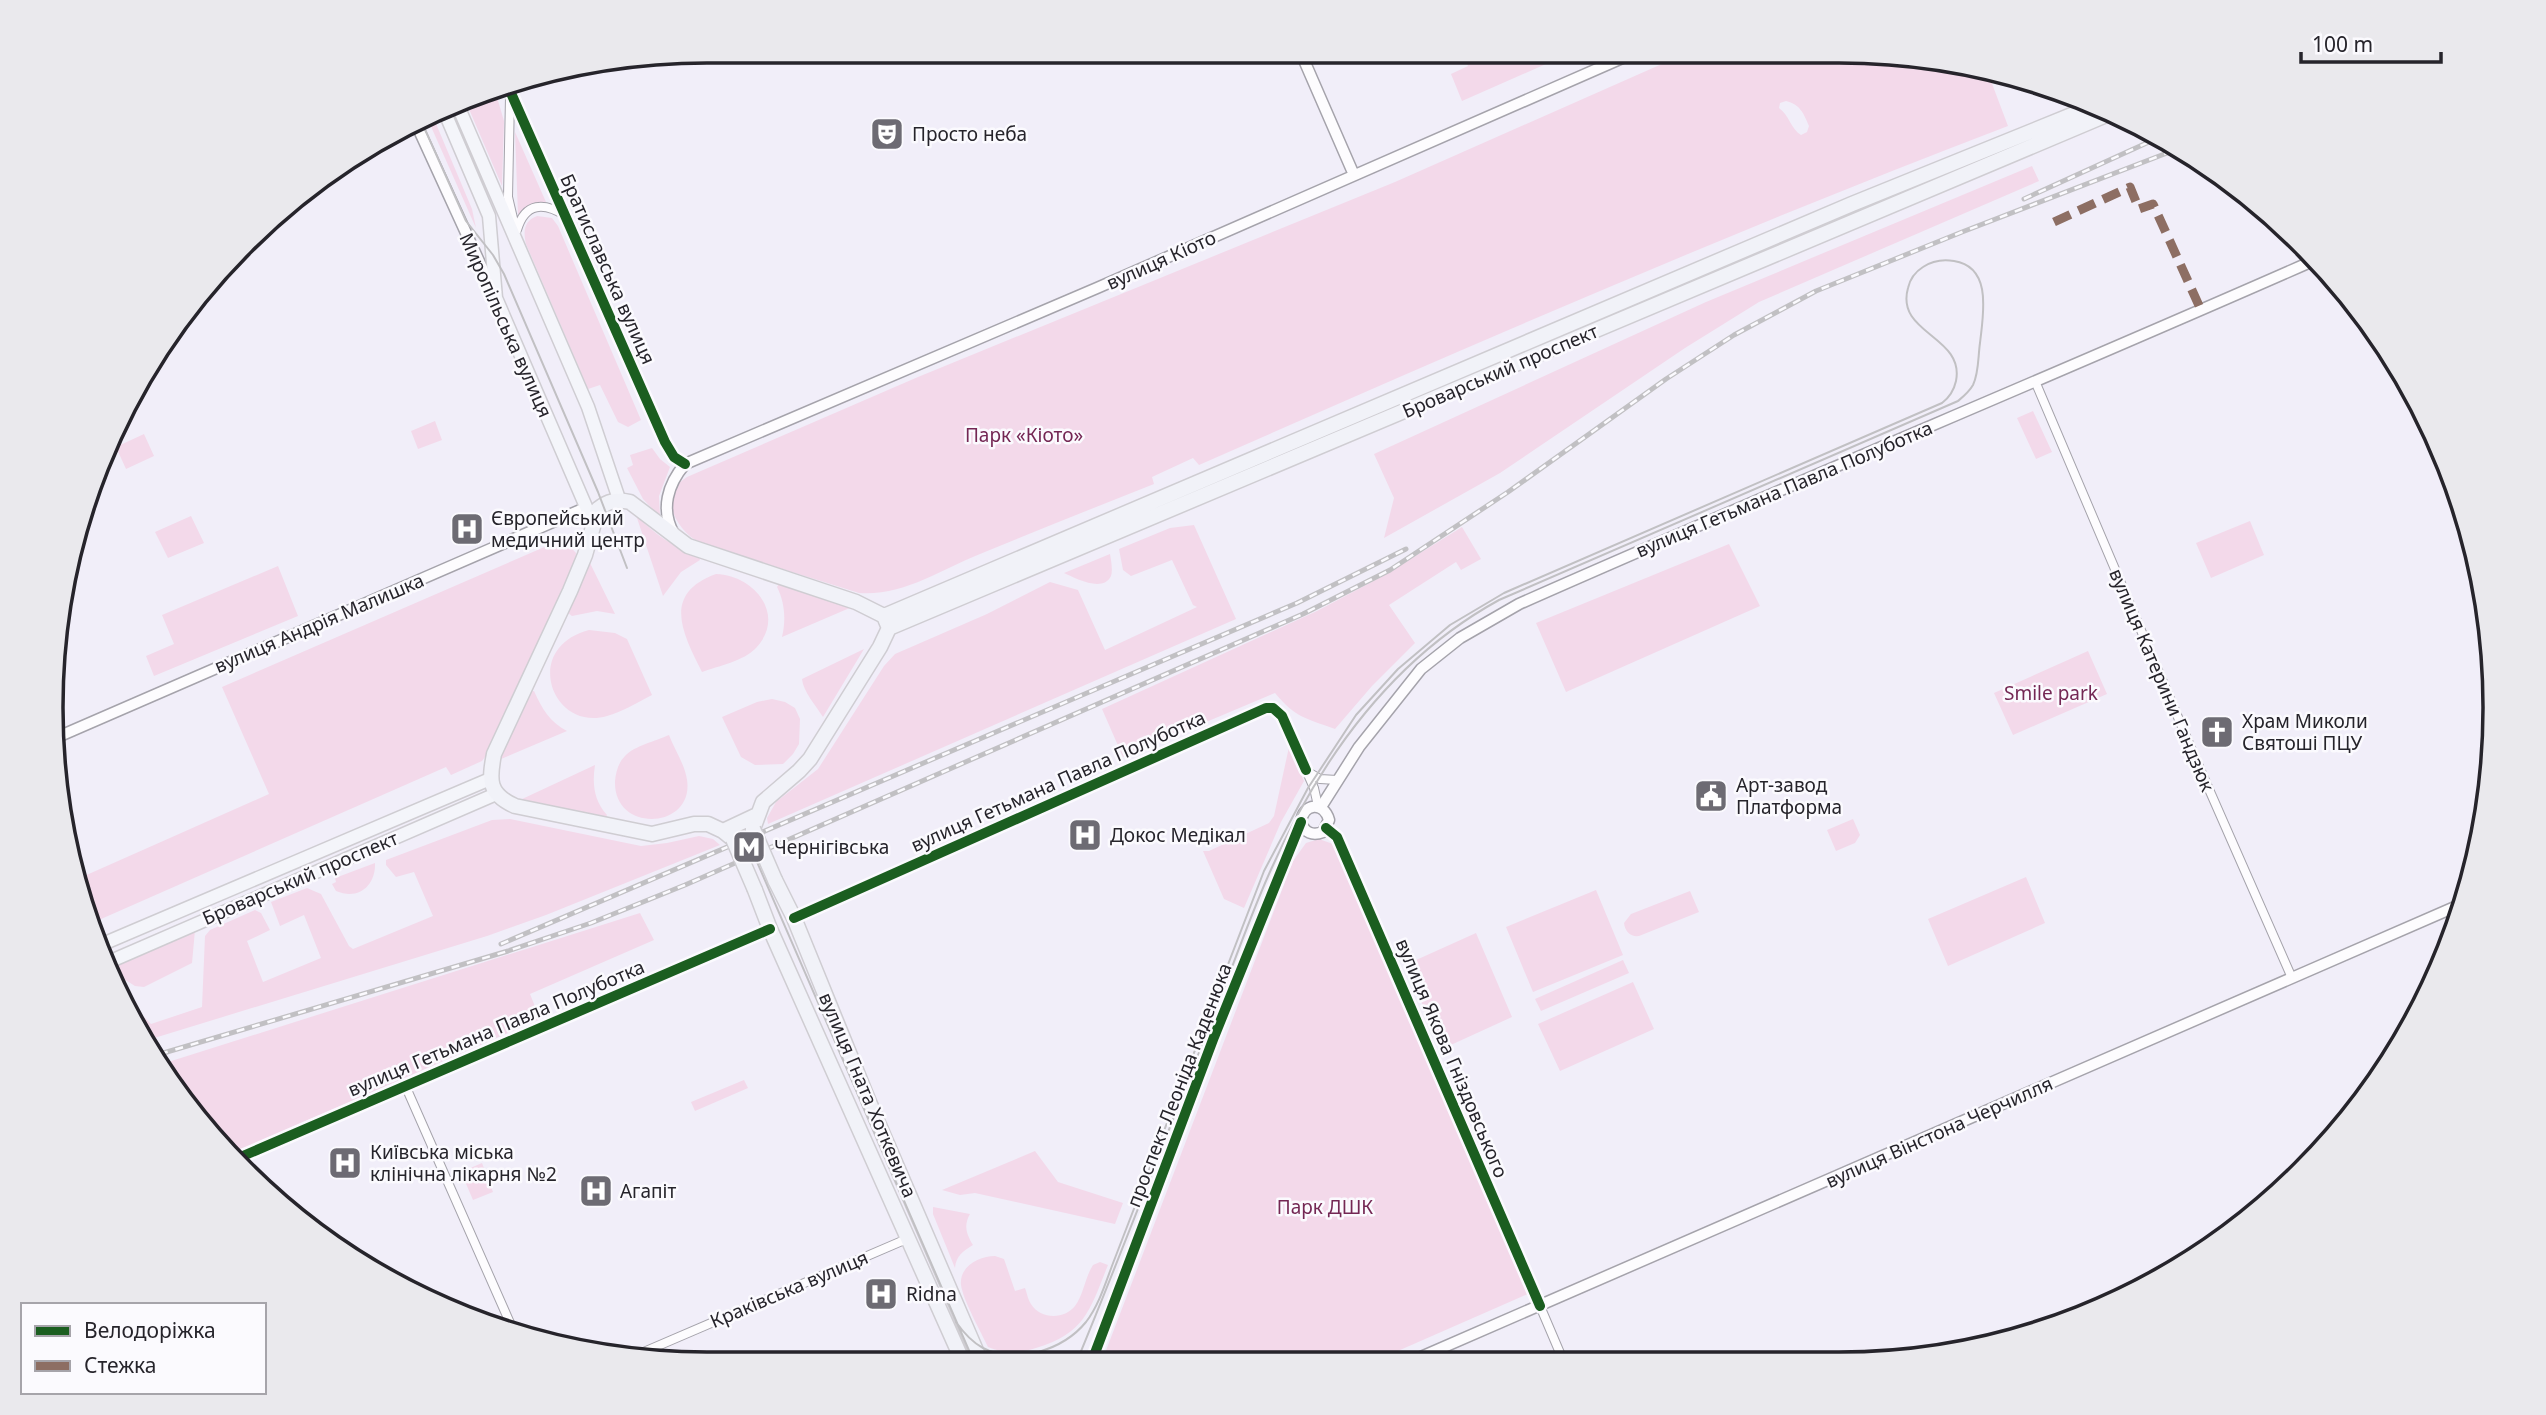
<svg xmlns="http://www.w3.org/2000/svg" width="2546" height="1415" font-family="'Noto Sans',sans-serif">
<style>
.green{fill:#f3d9ea;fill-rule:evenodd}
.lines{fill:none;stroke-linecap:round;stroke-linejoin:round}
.minor-casing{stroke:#a5a3ab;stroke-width:10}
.tertiary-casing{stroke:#a5a3ab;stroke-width:13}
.primary-casing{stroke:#cfcdd2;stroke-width:15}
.trunk-casing{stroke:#cfcdd2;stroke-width:17}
.minor{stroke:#fdfcfe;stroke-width:8}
.tertiary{stroke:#fdfcfe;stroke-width:10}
.primary{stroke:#f4f5fa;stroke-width:12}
.trunk{stroke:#f1f2f8;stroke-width:14}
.tram{stroke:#c1c0c3;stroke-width:2}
.rail-casing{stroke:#c1c0c3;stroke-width:5}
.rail{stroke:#fbfafe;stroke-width:2.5;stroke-dasharray:8;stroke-linecap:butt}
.trunk-bridge-casing{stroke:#cfcdd2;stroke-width:17;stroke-linecap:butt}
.trunk-bridge{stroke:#f1f2f8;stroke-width:14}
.quiet{stroke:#8d6e63;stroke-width:9;stroke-dasharray:18 9;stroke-linecap:butt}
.cycleway-casing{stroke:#fbfafe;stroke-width:15}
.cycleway{stroke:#1b5e20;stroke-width:10}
.labels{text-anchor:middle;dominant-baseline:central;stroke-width:5;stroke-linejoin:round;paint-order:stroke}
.poi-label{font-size:19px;fill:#26242b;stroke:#fbfafe;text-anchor:start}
.street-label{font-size:19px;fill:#26242b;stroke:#fbfafe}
.park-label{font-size:19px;fill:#742754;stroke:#fbfafe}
.rim{fill:none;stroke:#26242b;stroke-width:3.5}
</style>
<rect width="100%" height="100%" fill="#f1eef9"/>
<path class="green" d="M 1462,52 L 1573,52 L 1462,101 L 1451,74 L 1468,66 Z
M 1689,52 L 1881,52 L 1988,73 L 2008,126 C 1735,230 1467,347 1199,465 L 1193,458 L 1152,477 L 1154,484 C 1096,507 1038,530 980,554 C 940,570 904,596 859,593 L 700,543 C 676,530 657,496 687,477 L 918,377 L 1395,182 ZM 1786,101 C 1800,104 1804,114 1809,126 L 1807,132 L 1801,135 C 1791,129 1789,115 1779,108 L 1780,103 Z
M 494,87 L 504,121 L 502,186 L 466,102 Z
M 434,119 L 472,209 L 476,228 L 429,122 Z
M 515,132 L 546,202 L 529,205 L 518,215 Z
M 2032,166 L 2039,181 L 1759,302 L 1685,348 L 1500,473 L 1384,538 L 1394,498 L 1374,454 L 1706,302 Z
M 537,216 L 552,218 L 558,226 L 641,420 L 628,427 L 618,422 L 600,385 L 588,389 L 526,244 C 523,231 524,221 537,216 Z
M 2033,411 L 2052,452 L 2036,459 L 2017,418 Z
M 435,421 L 442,440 L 418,449 L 411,431 Z
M 144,434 L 154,456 L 126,469 L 116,447 Z
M 652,448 L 660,459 L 670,467 L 659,496 L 660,517 L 643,499 L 627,468 L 633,465 L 630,455 Z
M 636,515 C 655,535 674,547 699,557 L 700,560 L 681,572 L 663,596 Z
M 191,516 L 204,543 L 168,558 L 155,532 Z
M 2250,521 L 2264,555 L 2211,578 L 2196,543 Z
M 1194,525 L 1236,619 L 768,824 L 767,818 L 776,802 L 818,769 L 884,666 L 895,654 L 987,614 L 1050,582 L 1078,590 L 1105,650 L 1197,607 L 1193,605 L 1172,560 L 1131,576 L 1123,570 L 1119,549 L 1170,528 Z
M 1462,527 L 1481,559 L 1461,570 L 1456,562 L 1389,605 L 1415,643 L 1372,686 L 1335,729 C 1305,718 1296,718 1275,693 L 1123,757 L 1102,709 L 1317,611 L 1385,575 Z
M 563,539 L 576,553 L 575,565 L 488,753 L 482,761 L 451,775 L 446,767 L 92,923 L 82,877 L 269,794 L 222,687 Z
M 1729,544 L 1760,606 L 1566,692 L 1536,623 Z
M 1110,554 C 1111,560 1113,570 1111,576 C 1103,593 1075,578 1064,573 Z
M 590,563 L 615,614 L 597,611 L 572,616 L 568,613 Z
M 278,566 L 298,616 L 154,676 L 146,656 L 174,644 L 162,615 Z
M 716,574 C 754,575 787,615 756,648 C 744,661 718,666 702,672 C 683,634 661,594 716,574 Z
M 780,582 L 852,607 L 782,637 C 786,620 785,603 777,587 Z
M 589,630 L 615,633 L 627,639 L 652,695 C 638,702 622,712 607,716 C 552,732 521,648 589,630 Z
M 864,649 L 823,717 C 816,706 803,691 802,679 Z
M 2088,651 L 2107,694 L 2013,735 L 1994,693 Z
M 534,691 C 542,709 550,722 567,731 L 501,759 L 499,755 L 529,692 Z
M 772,699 L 785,702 L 795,708 L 800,719 L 799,744 L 793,754 L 783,764 L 755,765 L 741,757 L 722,717 L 757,702 Z
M 669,735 C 674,748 683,762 686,775 C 700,829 613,836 615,781 C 616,772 618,763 625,756 C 634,746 656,741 669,735 Z
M 1289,747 L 1304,781 L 1281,822 L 1244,908 L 1224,899 L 1203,851 L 1209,851 L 1269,823 L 1274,816 Z
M 595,765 C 592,784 594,801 607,815 L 605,820 L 520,800 Z
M 510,819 L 641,846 L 667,843 L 699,836 L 713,839 L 720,845 L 546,915 L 487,936 L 151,1039 L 125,998 L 151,1024 L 202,1007 L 205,936 L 210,930 L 255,910 L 261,913 L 270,930 L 247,941 L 263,982 L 321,958 L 304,915 L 280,926 L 271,902 L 307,888 L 321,894 L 349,946 L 353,949 L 433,916 L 414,872 L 396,877 L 386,865 L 386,860 L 492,820 Z
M 1853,819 L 1860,835 L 1855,843 L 1836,851 L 1827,830 Z
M 1319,839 L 1333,844 L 1337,850 L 1530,1293 L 1375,1361 L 1102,1361 L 1293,861 L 1306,843 Z
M 375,863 C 376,885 359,901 336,891 L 332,884 L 336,882 L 335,878 Z
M 2026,877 L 2045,923 L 1948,966 L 1928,919 Z
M 1596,890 L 1623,955 L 1533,992 L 1506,927 Z
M 1690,891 L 1699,912 L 1639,936 C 1631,937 1625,932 1624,923 L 1631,914 Z
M 640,913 L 654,940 L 530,994 L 540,1019 L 230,1154 L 213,1140 L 165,1063 Z
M 195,930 L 192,963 L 144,987 L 135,986 L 108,969 Z
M 1476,933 L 1512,1017 L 1442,1049 L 1405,965 Z
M 1623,960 L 1629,973 L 1541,1011 L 1535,999 Z
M 1633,982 L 1654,1029 L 1560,1071 L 1538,1024 Z
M 744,1080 L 748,1088 L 695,1111 L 691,1102 Z
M 1035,1151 L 1058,1182 L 1123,1203 L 1115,1224 L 975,1193 L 960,1195 L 942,1190 Z
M 482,1163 L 493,1192 L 473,1200 L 461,1172 Z
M 933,1207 L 970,1214 C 963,1226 967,1235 973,1245 C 963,1251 956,1256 955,1268 L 933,1214 Z
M 995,1256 L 1004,1259 L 1015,1291 L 1025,1288 C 1027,1293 1028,1300 1031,1304 C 1040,1319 1064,1320 1075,1306 C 1084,1294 1085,1277 1093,1265 L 1100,1262 L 1108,1265 C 1090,1309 1086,1333 1036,1348 C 1020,1353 1004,1354 988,1347 C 981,1332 963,1300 961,1285 C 959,1266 980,1256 995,1256 Z"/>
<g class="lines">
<defs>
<path id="minor" d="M 507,84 L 665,442 L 674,457 L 685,464
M 510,97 L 508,197 L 515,227
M 517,230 C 525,202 544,202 566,216
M 2035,381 L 2197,762 L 2292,978
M 1308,772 L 1320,779 L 1337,780
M 794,918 L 1266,708 L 1273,708 L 1282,716 L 1314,788 L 1318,806
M 405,1085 L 514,1332
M 236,1159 L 770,929
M 1540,1306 L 1563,1360
M 632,1357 L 909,1238"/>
<path id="tertiary" d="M 1300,51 L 1354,175
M 418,128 L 494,294
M 674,534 C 660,509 668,484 685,464 L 1097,288 L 1636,52
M 53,739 L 585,508
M 1321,807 L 1359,747 L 1421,669 L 1460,638 L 1519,604 C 1783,487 2050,377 2315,260
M 1326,828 L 1337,837 L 1540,1306
M 1414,1360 L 2464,903
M 1092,1361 L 1214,1037 L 1301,822 C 1303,803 1324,801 1329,820 L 1323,832 C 1313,836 1304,833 1301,822"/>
<path id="primary" d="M 458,106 L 588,407 L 619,499
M 445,113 L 489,216 L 496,298 L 593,523
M 98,946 L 490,779
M 104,964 L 496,794"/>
<path id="trunk" d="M 884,616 L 1852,204 L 2094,106
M 889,628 L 2111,113
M 723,831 L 757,815
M 733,839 L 723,831 L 708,824 L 694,824 L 652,834 L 515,806 C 488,794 489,780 494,754 L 570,591 L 585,555 L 598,509 C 608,501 617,499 630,502 L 688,546 L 856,602 L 884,616 L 889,628 L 880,647 L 810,759 L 799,771 L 763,802 L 753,829
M 775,880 L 794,918 L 869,1102 L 981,1362
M 755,890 L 770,929 L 963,1362"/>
</defs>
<use href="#minor" class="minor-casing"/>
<use href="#tertiary" class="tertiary-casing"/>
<use href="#primary" class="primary-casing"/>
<use href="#trunk" class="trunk-casing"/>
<use href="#minor" class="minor"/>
<use href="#tertiary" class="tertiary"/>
<use href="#primary" class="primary"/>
<use href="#trunk" class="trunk"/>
<path class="tram" d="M 423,125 L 466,221 L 493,255 L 504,274 L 598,492 L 627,568
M 744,832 L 974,1362
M 956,1322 C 963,1332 972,1342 983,1348 C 1016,1366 1064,1349 1086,1322 C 1100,1304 1107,1278 1115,1258 L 1264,871 L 1308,788 L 1356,715 L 1398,669 L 1450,625 L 1504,593 L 1942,403 C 1950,397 1954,390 1956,381 C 1965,336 1895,334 1908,288 C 1910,279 1915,272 1923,267 C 1932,261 1942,259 1954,261 C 1993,267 1983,315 1980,343 C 1978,356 1979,373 1973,385 C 1969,392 1964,396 1958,401 L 1499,600 C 1390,660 1318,762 1269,874 C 1246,926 1228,980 1207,1032 C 1164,1142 1122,1252 1077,1361"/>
<defs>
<path id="rail" d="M 2024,199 L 2162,136
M 501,944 L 1297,603 L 1406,549
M 160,1054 L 508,951 L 591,923 L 685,885 L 1303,614 L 1390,570 L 1508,492 L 1666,379 L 1734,335 L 1816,291 L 1962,232 L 2180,148"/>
</defs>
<use href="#rail" class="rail-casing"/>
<use href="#rail" class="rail"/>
<defs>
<path id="trunk-bridge" d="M 753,829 L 775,880
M 733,839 L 755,890"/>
</defs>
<use href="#trunk-bridge" class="trunk-bridge-casing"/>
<use href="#trunk-bridge" class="trunk-bridge"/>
<path class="quiet" d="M 2054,222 L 2130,187 L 2139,209 L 2153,204 L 2201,310"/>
<defs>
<path id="cycleway" d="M 507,84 L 665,442 L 674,457 L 685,464
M 1326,828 L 1337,837 L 1540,1306
M 794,918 L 1266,708 L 1273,708 L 1282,716 L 1306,770
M 236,1159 L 770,929
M 1092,1361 L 1214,1037 L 1301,822"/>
</defs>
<use href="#cycleway" class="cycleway-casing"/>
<use href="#cycleway" class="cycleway"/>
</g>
<defs>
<symbol id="theatre-square" viewBox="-11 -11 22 22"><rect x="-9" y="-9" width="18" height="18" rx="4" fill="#6d6b73" stroke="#fbfafe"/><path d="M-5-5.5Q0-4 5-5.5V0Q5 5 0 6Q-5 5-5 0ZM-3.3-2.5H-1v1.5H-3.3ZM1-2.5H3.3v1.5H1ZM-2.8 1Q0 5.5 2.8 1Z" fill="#fff"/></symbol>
<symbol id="hospital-square" viewBox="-11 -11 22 22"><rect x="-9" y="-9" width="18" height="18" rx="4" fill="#6d6b73" stroke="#fbfafe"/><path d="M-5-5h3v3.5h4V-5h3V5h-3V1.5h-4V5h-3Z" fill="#fff"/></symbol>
<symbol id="church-square" viewBox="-11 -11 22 22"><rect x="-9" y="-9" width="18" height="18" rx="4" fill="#6d6b73" stroke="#fbfafe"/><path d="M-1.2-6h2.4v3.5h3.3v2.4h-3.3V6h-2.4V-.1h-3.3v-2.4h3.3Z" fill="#fff"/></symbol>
<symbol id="civic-square" viewBox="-11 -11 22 22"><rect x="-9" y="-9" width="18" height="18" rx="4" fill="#6d6b73" stroke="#fbfafe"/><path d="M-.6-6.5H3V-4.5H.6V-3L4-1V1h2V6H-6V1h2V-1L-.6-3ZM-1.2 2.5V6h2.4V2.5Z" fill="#fff"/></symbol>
<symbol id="metro-square" viewBox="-11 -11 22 22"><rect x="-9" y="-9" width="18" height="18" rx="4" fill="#6d6b73" stroke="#fbfafe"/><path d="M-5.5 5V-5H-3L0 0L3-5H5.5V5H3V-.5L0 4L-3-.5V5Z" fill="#fff"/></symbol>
</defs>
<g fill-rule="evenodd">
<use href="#theatre-square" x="868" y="115" width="38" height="38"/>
<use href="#hospital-square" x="448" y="510" width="38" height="38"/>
<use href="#church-square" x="2198" y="713" width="38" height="38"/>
<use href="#civic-square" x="1692" y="777" width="38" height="38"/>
<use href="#hospital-square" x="1066" y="816" width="38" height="38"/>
<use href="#metro-square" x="730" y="828" width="38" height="38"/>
<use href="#hospital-square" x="326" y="1144" width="38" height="38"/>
<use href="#hospital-square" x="577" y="1172" width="38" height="38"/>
<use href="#hospital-square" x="862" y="1275" width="38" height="38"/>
</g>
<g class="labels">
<g class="poi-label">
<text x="912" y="134">Просто неба</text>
<text x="491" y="518">Європейський<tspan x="491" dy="22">медичний центр</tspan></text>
<text x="2242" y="721">Храм Миколи<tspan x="2242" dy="22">Святоші ПЦУ</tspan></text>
<text x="1736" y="785">Арт-завод<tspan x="1736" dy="22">Платформа</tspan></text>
<text x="1110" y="835">Докос Медікал</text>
<text x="774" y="847">Чернігівська</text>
<text x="370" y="1152">Київська міська<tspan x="370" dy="22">клінічна лікарня №2</tspan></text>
<text x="620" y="1191">Агапіт</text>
<text x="906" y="1294">Ridna</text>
</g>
<g class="street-label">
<text transform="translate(1161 260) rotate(-24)">вулиця Кіото</text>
<text transform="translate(608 269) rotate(66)">Братиславська вулиця</text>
<text transform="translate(506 325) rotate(66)">Миропільська вулиця</text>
<text transform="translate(1500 371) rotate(-23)">Броварський проспект</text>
<text transform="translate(1784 489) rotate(-23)">вулиця Гетьмана Павла Полуботка</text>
<text transform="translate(319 623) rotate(-23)">вулиця Андрія Малишка</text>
<text transform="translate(2162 680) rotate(67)">вулиця Катерини Гандзюк</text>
<text transform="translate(1058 781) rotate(-24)">вулиця Гетьмана Павла Полуботка</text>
<text transform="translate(300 878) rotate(-23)">Броварський проспект</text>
<text transform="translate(496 1028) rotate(-23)">вулиця Гетьмана Павла Полуботка</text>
<text transform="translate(1452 1058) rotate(67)">вулиця Якова Гніздовського</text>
<text transform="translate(1179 1085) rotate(-69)">проспект Леоніда Каденюка</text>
<text transform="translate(868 1095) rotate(67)">вулиця Гната Хоткевича</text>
<text transform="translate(1939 1132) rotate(-24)">вулиця Вінстона Черчилля</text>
<text transform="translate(789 1289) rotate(-23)">Краківська вулиця</text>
</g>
<g class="park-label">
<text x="1024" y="435">Парк «Кіото»</text>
<text x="2051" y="693">Smile park</text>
<text x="1325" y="1207">Парк ДШК</text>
</g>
</g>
<path d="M0 0H2546V1415H0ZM707 63H1839A644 644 0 0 1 2483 707V708A644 644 0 0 1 1839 1352H707A644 644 0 0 1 63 708V707A644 644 0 0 1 707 63Z" fill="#eae9ed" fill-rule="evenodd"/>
<path class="rim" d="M707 63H1839A644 644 0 0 1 2483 707V708A644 644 0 0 1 1839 1352H707A644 644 0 0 1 63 708V707A644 644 0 0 1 707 63Z"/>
<rect x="21" y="1303" width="245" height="91" fill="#fbfafe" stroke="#a6a4aa" stroke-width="2"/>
<rect x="35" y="1326" width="35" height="10" fill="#1b5e20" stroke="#a6a4aa" stroke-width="2"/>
<text x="84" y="1338" font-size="21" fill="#26242b">Велодоріжка</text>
<rect x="35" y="1361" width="35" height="10" fill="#8d6e63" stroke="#a6a4aa" stroke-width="2"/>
<text x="84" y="1373" font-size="21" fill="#26242b">Стежка</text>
<path d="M2301 52v10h140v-10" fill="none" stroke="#26242b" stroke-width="3.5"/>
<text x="2312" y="52" font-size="21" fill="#26242b" stroke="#fbfafe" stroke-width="5" paint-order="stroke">100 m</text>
</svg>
